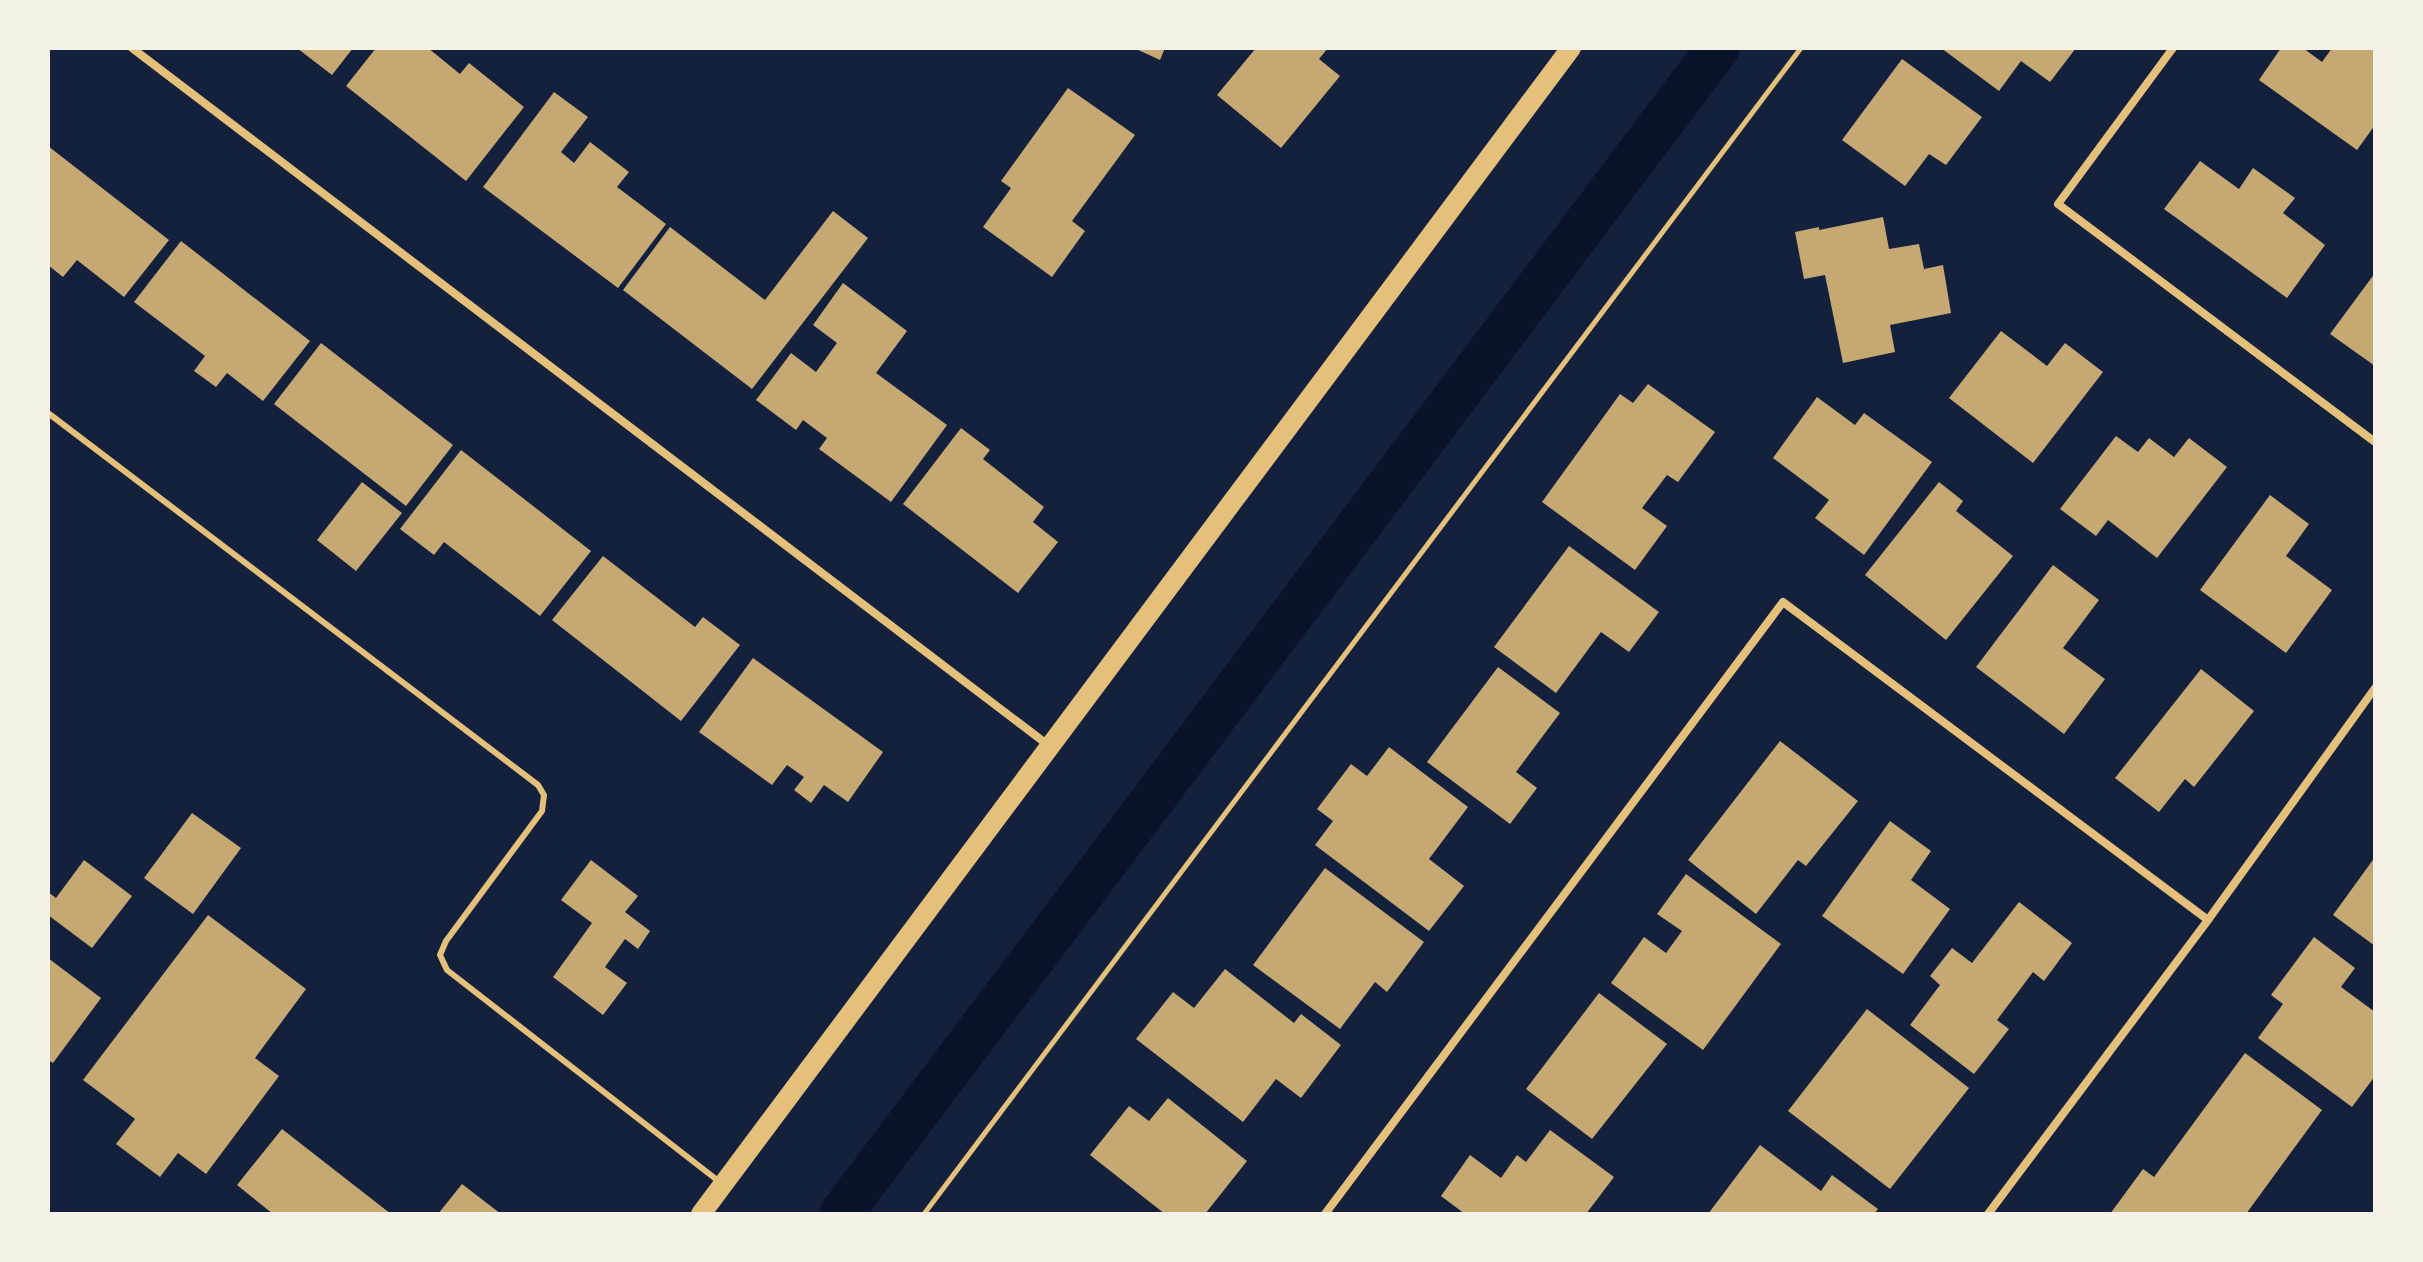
<svg xmlns="http://www.w3.org/2000/svg" width="2423" height="1262" font-family="'Fira Sans',sans-serif">
<style>
.lines{fill:none;stroke-linecap:round;stroke-linejoin:round}
.canal{stroke:#0b132b;stroke-width:44}
.building{fill:#c6a872}
.path{stroke:#e5c07b;stroke-width:5}
.service{stroke:#e5c07b;stroke-width:6}
.minor{stroke:#e5c07b;stroke-width:8}
.primary{stroke:#e5c07b;stroke-width:20}
</style>
<rect width="100%" height="100%" fill="#14213d"/>
<g class="lines">
<path class="canal" d="M 841,1214 L 1718,48"/>
</g>
<g class="building">
<path d="M 297,48 L 353,48 L 332,75 Z"/>
<path d="M 376,48 L 428,48 L 460,74 L 469,63 L 524,107 L 466,181 L 346,86 Z"/>
<path d="M 1134,48 L 1165,48 L 1160,60 Z"/>
<path d="M 1256,48 L 1328,48 L 1319,59 L 1340,76 L 1281,148 L 1217,95 Z"/>
<path d="M 1941,48 L 2076,48 L 2050,82 L 2021,61 L 1999,91 Z"/>
<path d="M 2281,48 L 2303,48 L 2322,62 L 2332,48 L 2375,48 L 2375,125 L 2357,150 L 2259,80 Z"/>
<path d="M 1902,59 L 1982,117 L 1946,165 L 1929,154 L 1905,186 L 1842,140 Z"/>
<path d="M 1068,88 L 1135,135 L 1072,221 L 1085,231 L 1052,277 L 983,227 L 1011,188 L 1001,181 Z"/>
<path d="M 554,92 L 588,117 L 561,152 L 574,163 L 590,142 L 629,172 L 617,187 L 666,224 L 618,288 L 483,187 Z"/>
<path d="M 48,146 L 169,240 L 124,297 L 77,260 L 63,277 L 48,265 Z"/>
<path d="M 2200,161 L 2239,189 L 2253,168 L 2295,198 L 2283,213 L 2325,245 L 2287,298 L 2164,209 Z"/>
<path d="M 833,211 L 868,238 L 752,389 L 623,290 L 670,227 L 765,300 Z"/>
<path d="M 1883,217 L 1889,249 L 1919,244 L 1924,269 L 1943,265 L 1951,313 L 1890,325 L 1895,352 L 1843,363 L 1825,275 L 1804,279 L 1795,232 L 1819,227 L 1819,230 Z"/>
<path d="M 181,241 L 310,341 L 263,401 L 227,373 L 216,387 L 194,371 L 205,356 L 134,302 Z"/>
<path d="M 2375,273 L 2375,366 L 2330,334 Z"/>
<path d="M 843,283 L 907,331 L 876,373 L 947,425 L 891,502 L 819,449 L 827,438 L 803,420 L 796,430 L 756,400 L 791,353 L 816,372 L 837,343 L 813,325 Z"/>
<path d="M 2001,331 L 2047,366 L 2065,343 L 2103,372 L 2033,463 L 1949,398 Z"/>
<path d="M 321,343 L 453,445 L 406,506 L 274,404 Z"/>
<path d="M 1648,384 L 1715,432 L 1678,482 L 1667,475 L 1642,508 L 1667,526 L 1635,570 L 1542,502 L 1620,394 L 1633,403 Z"/>
<path d="M 1817,397 L 1855,425 L 1864,413 L 1932,462 L 1864,555 L 1815,518 L 1829,500 L 1773,458 Z"/>
<path d="M 961,428 L 990,450 L 983,459 L 1044,507 L 1033,522 L 1058,542 L 1018,593 L 903,504 Z"/>
<path d="M 2116,436 L 2138,452 L 2149,438 L 2174,457 L 2189,438 L 2227,467 L 2157,558 L 2108,520 L 2096,536 L 2060,509 Z"/>
<path d="M 461,450 L 591,551 L 540,616 L 444,542 L 434,555 L 400,529 Z"/>
<path d="M 362,482 L 402,513 L 356,571 L 317,540 Z"/>
<path d="M 1939,482 L 1963,501 L 1956,511 L 2013,556 L 1946,640 L 1865,575 Z"/>
<path d="M 2270,495 L 2309,524 L 2286,556 L 2332,590 L 2286,653 L 2200,590 Z"/>
<path d="M 1569,546 L 1659,612 L 1629,652 L 1601,632 L 1556,693 L 1494,647 Z"/>
<path d="M 603,556 L 695,627 L 703,617 L 740,645 L 681,721 L 552,620 Z"/>
<path d="M 2053,565 L 2099,600 L 2063,648 L 2105,679 L 2064,734 L 1976,667 Z"/>
<path d="M 753,658 L 883,752 L 848,802 L 824,785 L 811,803 L 794,790 L 804,777 L 787,765 L 772,785 L 699,732 Z"/>
<path d="M 1498,667 L 1560,713 L 1516,772 L 1537,788 L 1510,824 L 1427,762 Z"/>
<path d="M 2201,669 L 2254,711 L 2194,787 L 2185,779 L 2159,812 L 2115,778 Z"/>
<path d="M 1780,741 L 1858,801 L 1806,866 L 1798,860 L 1756,914 L 1688,860 Z"/>
<path d="M 1389,747 L 1468,807 L 1429,859 L 1464,886 L 1429,931 L 1315,845 L 1333,821 L 1317,809 L 1351,764 L 1367,776 Z"/>
<path d="M 192,813 L 241,848 L 193,914 L 144,878 Z"/>
<path d="M 1890,821 L 1931,851 L 1911,880 L 1950,909 L 1903,974 L 1822,916 Z"/>
<path d="M 2375,857 L 2375,946 L 2333,915 Z"/>
<path d="M 84,860 L 132,896 L 92,948 L 48,915 L 48,892 L 56,898 Z"/>
<path d="M 591,860 L 638,896 L 625,912 L 650,931 L 638,949 L 625,939 L 605,967 L 627,983 L 603,1015 L 553,977 L 592,923 L 561,900 Z"/>
<path d="M 1325,868 L 1424,942 L 1387,992 L 1375,982 L 1340,1029 L 1253,965 Z"/>
<path d="M 1686,874 L 1781,944 L 1703,1050 L 1611,983 L 1644,937 L 1666,953 L 1682,931 L 1657,914 Z"/>
<path d="M 2019,902 L 2072,943 L 2044,981 L 2033,972 L 1997,1020 L 2009,1029 L 1974,1074 L 1910,1025 L 1940,985 L 1930,976 L 1952,948 L 1972,963 Z"/>
<path d="M 208,915 L 306,989 L 255,1058 L 279,1076 L 206,1174 L 178,1153 L 160,1177 L 116,1144 L 135,1119 L 83,1080 Z"/>
<path d="M 2314,937 L 2355,968 L 2341,987 L 2375,1012 L 2375,1076 L 2352,1107 L 2258,1038 L 2283,1004 L 2271,995 Z"/>
<path d="M 48,958 L 101,998 L 53,1063 L 48,1060 Z"/>
<path d="M 1225,969 L 1294,1023 L 1301,1014 L 1341,1045 L 1301,1098 L 1276,1079 L 1243,1122 L 1136,1039 L 1173,992 L 1194,1008 Z"/>
<path d="M 1599,993 L 1667,1044 L 1592,1139 L 1526,1089 Z"/>
<path d="M 1867,1009 L 1969,1088 L 1890,1189 L 1788,1111 Z"/>
<path d="M 2245,1053 L 2322,1110 L 2246,1214 L 2110,1214 L 2143,1169 L 2154,1177 Z"/>
<path d="M 1168,1098 L 1247,1161 L 1205,1214 L 1165,1214 L 1090,1155 L 1129,1106 L 1149,1121 Z"/>
<path d="M 282,1129 L 391,1214 L 273,1214 L 237,1185 Z"/>
<path d="M 1550,1130 L 1614,1177 L 1586,1214 L 1491,1214 L 1487,1212 L 1486,1214 L 1465,1214 L 1441,1196 L 1470,1155 L 1501,1178 L 1517,1155 L 1526,1162 Z"/>
<path d="M 1760,1145 L 1821,1191 L 1832,1175 L 1878,1209 L 1874,1214 L 1708,1214 Z"/>
<path d="M 462,1184 L 501,1214 L 438,1214 Z"/>
</g>
<g class="lines">
<path class="path" d="M 924,1214 L 1801,48"/>
<path class="service" d="M 48,413 L 538,785 L 544,795 L 542,811 L 446,941 L 440,955 L 447,970 L 721,1183"/>
<g class="minor">
<path d="M 132,48 L 1048,745"/>
<path d="M 2173,48 L 2058,204 L 2375,442"/>
<path d="M 1325,1214 L 1783,602 L 2208,920"/>
<path d="M 1988,1214 L 2208,920 L 2375,688"/>
</g>
<path class="primary" d="M 701,1214 L 1571,48"/>
</g>
<rect width="2423" height="1262" fill="none" stroke="#f6f1e7" stroke-width="100"/>
</svg>
